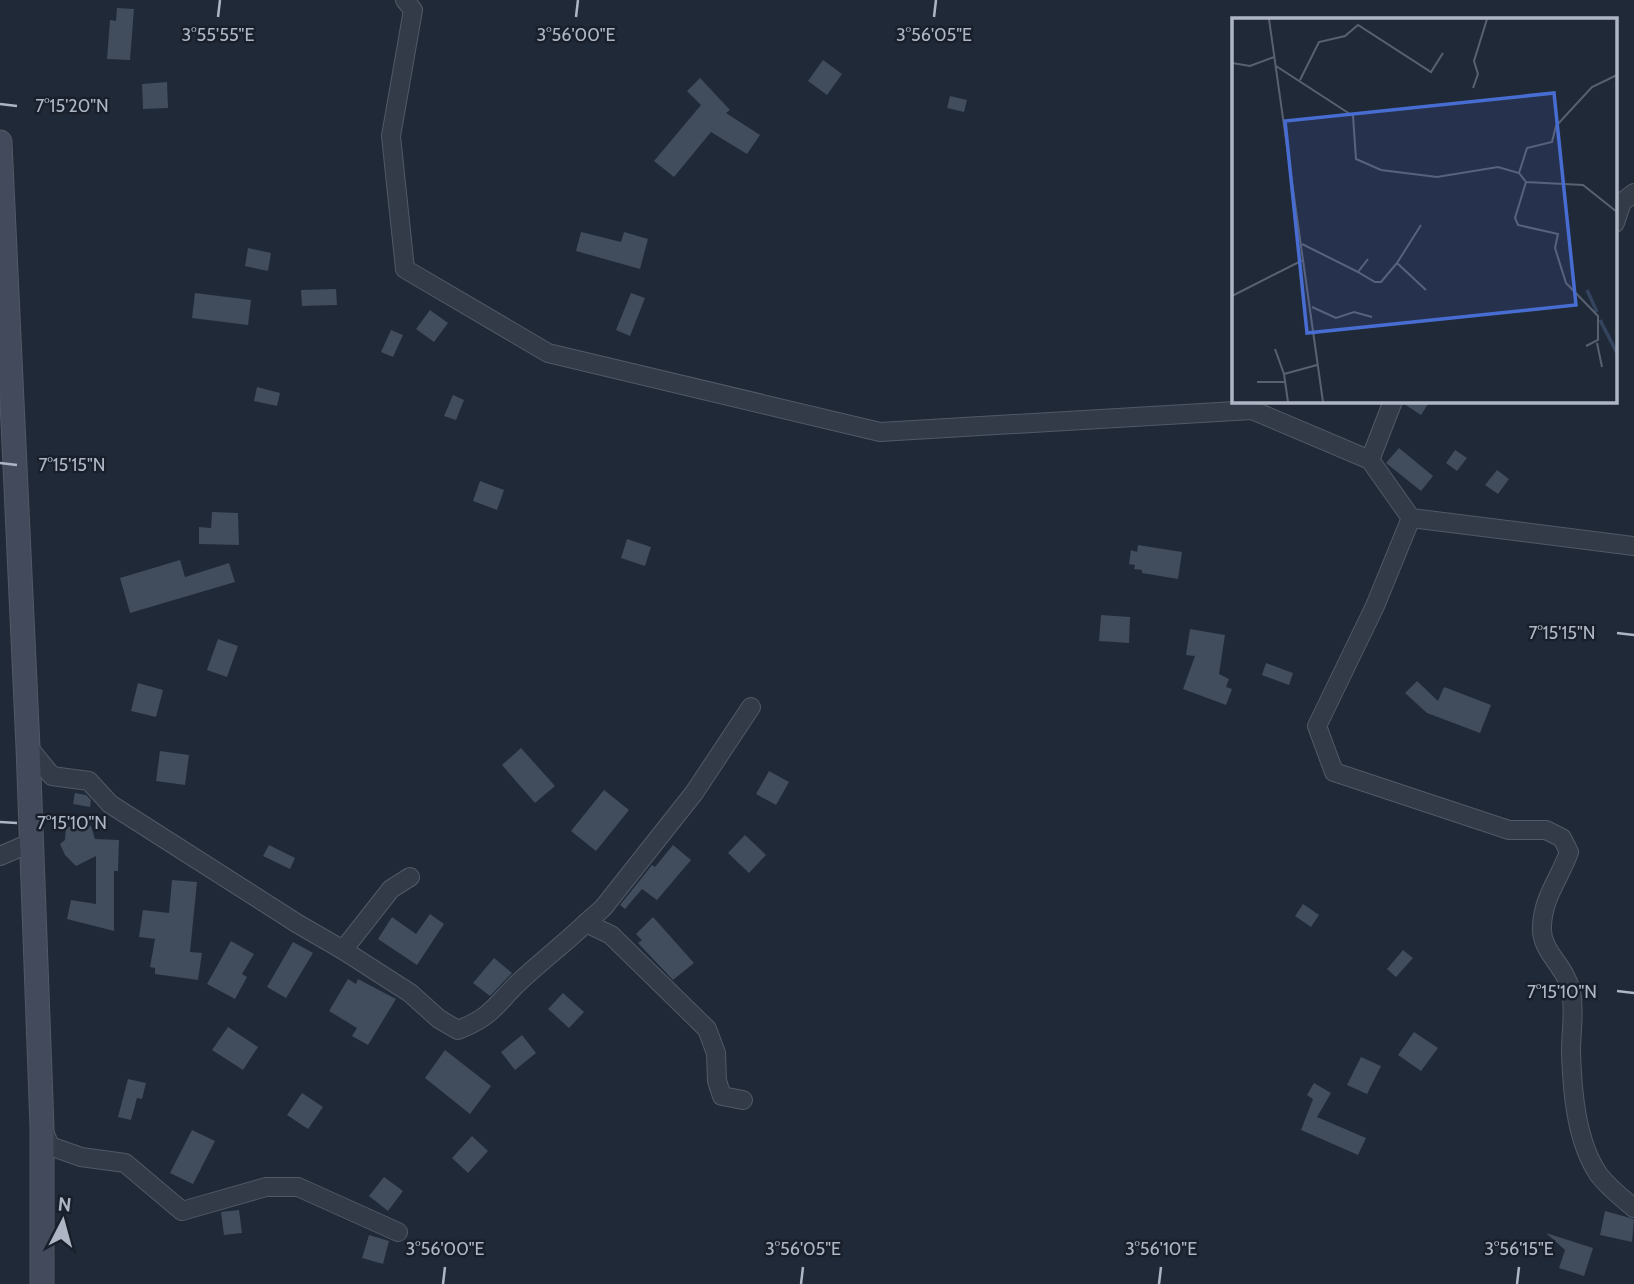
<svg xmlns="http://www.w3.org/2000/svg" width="1634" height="1284" font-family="Cabin,sans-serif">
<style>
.building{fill:#414c5c}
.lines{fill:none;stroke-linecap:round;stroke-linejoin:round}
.minor-casing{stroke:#515966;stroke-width:20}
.secondary-casing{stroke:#515966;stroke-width:25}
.minor{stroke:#343b48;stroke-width:18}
.secondary{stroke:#424a5b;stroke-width:23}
.ticks{fill:none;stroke:#aeb6c5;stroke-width:2.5}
.inset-river{fill:none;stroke:#34445f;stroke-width:3.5}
.inset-road{fill:none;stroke:#596170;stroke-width:2}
.view{fill:#486dd2;fill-opacity:0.15;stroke:#486dd2;stroke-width:3.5}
.inset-edge{fill:none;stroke:#aeb6c5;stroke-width:3.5}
.ticks-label{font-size:18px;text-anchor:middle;fill:#aeb6c5;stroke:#19202c;stroke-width:5;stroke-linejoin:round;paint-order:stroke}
</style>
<rect width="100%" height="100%" fill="#202937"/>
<g class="building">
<path d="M 117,8 L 134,9 L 130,60 L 107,59 L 110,20 L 116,21 Z"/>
<path d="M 823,60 L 842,74 L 827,95 L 808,81 Z"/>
<path d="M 700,78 L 730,110 L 726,113 L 760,135 L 747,154 L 711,132 L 674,177 L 654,161 L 701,105 L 687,91 Z"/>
<path d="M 167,82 L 168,108 L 143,109 L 142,84 Z"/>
<path d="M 950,96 L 967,100 L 964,112 L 947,108 Z"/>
<path d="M 581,232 L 621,242 L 624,232 L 648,239 L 640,269 L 576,251 Z"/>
<path d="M 248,248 L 271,253 L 268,271 L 245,266 Z"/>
<path d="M 336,289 L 337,305 L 302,306 L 301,290 Z"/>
<path d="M 195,293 L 251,300 L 248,325 L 192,318 Z"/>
<path d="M 631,293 L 645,298 L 630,336 L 616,330 Z"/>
<path d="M 430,310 L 448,323 L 434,342 L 416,329 Z"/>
<path d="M 391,330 L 403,335 L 393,357 L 381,352 Z"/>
<path d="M 257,387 L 280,393 L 277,406 L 254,401 Z"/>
<path d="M 453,395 L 464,400 L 456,420 L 444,416 Z"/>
<path d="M 1404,401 L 1430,401 L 1421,415 L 1404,404 Z"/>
<path d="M 1399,448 L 1433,476 L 1421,491 L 1386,463 Z"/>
<path d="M 1455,450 L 1467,458 L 1457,471 L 1446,463 Z"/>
<path d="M 1497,470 L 1509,479 L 1498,494 L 1485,485 Z"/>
<path d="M 480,481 L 504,490 L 497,510 L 473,501 Z"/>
<path d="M 212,512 L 238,513 L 239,545 L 199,544 L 199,527 L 211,528 Z"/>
<path d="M 627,539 L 651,547 L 645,566 L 621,558 Z"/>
<path d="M 1138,545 L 1182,552 L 1178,579 L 1142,573 L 1142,570 L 1134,569 L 1135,565 L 1129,564 L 1131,550 L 1137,552 Z"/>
<path d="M 180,560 L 185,577 L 229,563 L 235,582 L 130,613 L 120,578 Z"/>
<path d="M 1101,615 L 1130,617 L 1129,643 L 1099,641 Z"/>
<path d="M 1190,629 L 1225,635 L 1219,674 L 1229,679 L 1226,687 L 1232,689 L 1226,705 L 1183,689 L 1195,656 L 1186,655 Z"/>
<path d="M 218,639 L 238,646 L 227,677 L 207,670 Z"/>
<path d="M 1266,663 L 1293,673 L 1289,685 L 1262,675 Z"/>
<path d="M 1417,681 L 1438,701 L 1444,687 L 1491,705 L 1480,733 L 1427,713 L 1405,693 Z"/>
<path d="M 138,683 L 163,690 L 156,717 L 131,711 Z"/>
<path d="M 521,748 L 555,786 L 535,803 L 502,765 Z"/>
<path d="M 160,751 L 189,755 L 185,785 L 156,781 Z"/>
<path d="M 769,771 L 789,782 L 776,805 L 756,794 Z"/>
<path d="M 604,790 L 629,810 L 596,851 L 571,831 Z"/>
<path d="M 75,793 L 86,795 L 91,800 L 90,807 L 73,804 Z"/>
<path d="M 91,826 L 95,839 L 119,840 L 118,871 L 114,871 L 114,931 L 67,919 L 71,900 L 96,904 L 96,856 L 76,866 L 65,855 L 60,844 L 65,840 L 66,827 Z"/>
<path d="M 745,835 L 766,855 L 749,873 L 728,853 Z"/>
<path d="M 269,845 L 295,858 L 290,869 L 263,856 Z"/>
<path d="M 673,845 L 691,860 L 657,900 L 642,889 L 625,909 L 620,905 L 652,865 L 655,867 Z"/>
<path d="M 172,880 L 197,882 L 190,952 L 202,953 L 198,980 L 155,974 L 155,968 L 150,967 L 155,939 L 139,937 L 143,910 L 169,913 Z"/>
<path d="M 1303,904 L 1319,915 L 1311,927 L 1295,916 Z"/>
<path d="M 430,914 L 444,924 L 417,965 L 378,939 L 392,917 L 416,934 Z"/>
<path d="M 653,917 L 694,963 L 673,980 L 638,943 L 642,940 L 636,934 Z"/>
<path d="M 231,941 L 254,954 L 242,974 L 247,977 L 235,999 L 207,984 Z"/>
<path d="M 293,942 L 313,953 L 286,998 L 267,987 Z"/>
<path d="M 1403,950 L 1413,958 L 1396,977 L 1387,969 Z"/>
<path d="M 494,958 L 512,973 L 490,996 L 473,983 Z"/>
<path d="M 348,979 L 356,984 L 358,979 L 396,999 L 368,1045 L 352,1036 L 357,1028 L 329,1011 Z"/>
<path d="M 563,993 L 584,1012 L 569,1028 L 548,1009 Z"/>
<path d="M 228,1027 L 258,1047 L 243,1070 L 212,1050 Z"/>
<path d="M 1414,1032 L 1438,1048 L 1421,1071 L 1398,1055 Z"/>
<path d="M 522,1035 L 536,1053 L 515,1070 L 501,1052 Z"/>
<path d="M 445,1050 L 491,1086 L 470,1114 L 425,1078 Z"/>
<path d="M 1361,1057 L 1381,1066 L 1367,1094 L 1347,1085 Z"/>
<path d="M 128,1079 L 146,1083 L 142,1099 L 137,1098 L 131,1120 L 118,1117 Z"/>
<path d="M 1314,1083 L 1331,1093 L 1317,1117 L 1366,1138 L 1358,1155 L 1301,1130 L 1313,1099 L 1307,1095 Z"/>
<path d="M 302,1093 L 323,1107 L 308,1129 L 287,1115 Z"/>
<path d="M 192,1130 L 215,1141 L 193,1184 L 170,1173 Z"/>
<path d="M 472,1136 L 488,1151 L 468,1173 L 452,1158 Z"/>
<path d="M 384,1177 L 403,1191 L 388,1211 L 369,1196 Z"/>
<path d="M 239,1210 L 242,1233 L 224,1235 L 221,1212 Z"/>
<path d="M 1605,1211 L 1634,1219 L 1632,1242 L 1600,1235 Z"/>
<path d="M 1546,1233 L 1593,1248 L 1584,1276 L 1559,1268 L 1565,1250 Z"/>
<path d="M 369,1235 L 389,1241 L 383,1264 L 362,1258 Z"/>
</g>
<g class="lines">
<g class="minor-casing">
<g id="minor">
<path d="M 405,0 L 413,10 L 391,136 L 405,269 L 548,353 L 880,432 L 1252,410 L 1370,460 L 1411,518 L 1634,546"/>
<path d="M 1615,223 L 1622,202 L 1634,193"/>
<path d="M 1370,460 L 1393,401"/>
<path d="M 1411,518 L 1375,606 L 1317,726 L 1334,772 L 1509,830 L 1546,830 L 1562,838 L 1569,852 C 1560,878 1543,897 1542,926 C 1540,952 1566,965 1571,992 C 1575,1010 1571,1032 1571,1051 C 1572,1090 1576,1142 1599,1175 C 1609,1188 1622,1198 1634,1208"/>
<path d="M 28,747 L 52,776 L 89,781 L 110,804 L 298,924 L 343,950"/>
<path d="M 0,856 L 30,843"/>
<path d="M 410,877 L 391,889 L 343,950 L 410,993 L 439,1019 L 458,1030 C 491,1017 494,1007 517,984 C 539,963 564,944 586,923 L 611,935 L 707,1029 L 716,1053 L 717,1081 L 722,1096 L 743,1100"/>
<path d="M 586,923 L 603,908 L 694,793 L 751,707"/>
<path d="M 42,1127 L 50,1146 L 81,1157 L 125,1163 L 182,1211 L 266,1187 L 298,1187 L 398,1232"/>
</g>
</g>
<g class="secondary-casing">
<path id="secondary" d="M 0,142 L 28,747 L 42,1127 L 42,1284"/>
</g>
<use href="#minor" class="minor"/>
<use href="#secondary" class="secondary"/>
</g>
<path class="ticks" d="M 218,17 L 220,0M 576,17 L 578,0M 934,17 L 936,0M 0,104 L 17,106M 0,463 L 17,465M 1617,633 L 1634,635M 0,822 L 17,823M 1617,991 L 1634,993M 443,1284 L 445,1267M 801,1284 L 803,1267M 1159,1284 L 1161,1267M 1517,1284 L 1519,1267"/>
<g transform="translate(1232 18)">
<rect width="385" height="385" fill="#202937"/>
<path class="inset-river" d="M 355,272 L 365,294M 368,302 L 385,335"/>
<path class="inset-road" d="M 37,1 L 91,384M 0,45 L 18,48 L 42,39M 44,48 L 121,98 L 124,141 L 149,152 L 205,159 L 266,149 L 287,155 L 294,164 L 351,167 L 385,194M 68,62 L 87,24 L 113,18 L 126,7 L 199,54 L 211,35M 241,70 L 246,56 L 242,43 L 255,1M 287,155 L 295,130 L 320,124 L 324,108 L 360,69 L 385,57M 294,164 L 283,200 L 286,207 L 326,216 L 323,230 L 334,265 L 366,298 L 366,322 L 354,328M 70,226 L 126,254M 136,241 L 126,254 L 143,264 L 149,264 L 165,245 L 194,272M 165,245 L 189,207M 0,278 L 71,242M 80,289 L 104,300 L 122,294 L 140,299M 365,325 L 370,349M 43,331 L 52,356M 25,364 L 54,364M 56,384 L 52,356 L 85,347"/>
<path class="view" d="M 322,75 L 344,287 L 75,315 L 53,103 Z"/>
<rect width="385" height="385" class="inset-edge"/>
</g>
<g class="ticks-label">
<text x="218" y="41">3°55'55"E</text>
<text x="576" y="41">3°56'00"E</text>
<text x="934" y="41">3°56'05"E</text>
<text x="72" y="112">7°15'20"N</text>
<text x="72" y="471">7°15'15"N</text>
<text x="1562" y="639">7°15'15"N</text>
<text x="72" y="829">7°15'10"N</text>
<text x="1562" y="998">7°15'10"N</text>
<text x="445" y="1255">3°56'00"E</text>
<text x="803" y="1255">3°56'05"E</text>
<text x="1161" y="1255">3°56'10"E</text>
<text x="1519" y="1255">3°56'15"E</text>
</g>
<g transform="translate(63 1221) rotate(6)" stroke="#19202c" stroke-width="5" paint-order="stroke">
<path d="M0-5L12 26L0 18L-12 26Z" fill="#aeb6c5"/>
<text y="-10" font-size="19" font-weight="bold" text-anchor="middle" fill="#aeb6c5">N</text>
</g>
</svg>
